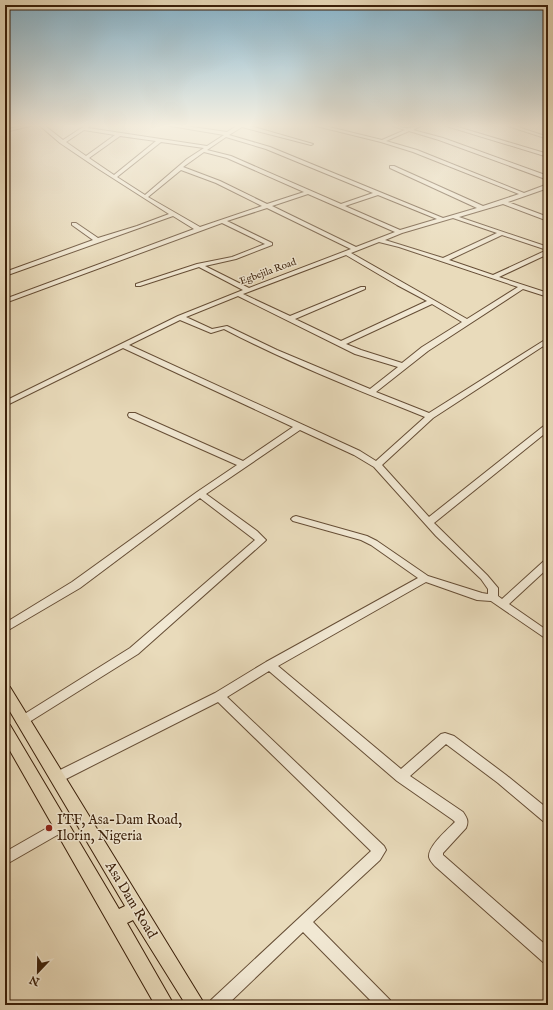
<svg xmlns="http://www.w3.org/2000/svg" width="553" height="1010" font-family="'IM FELL English',serif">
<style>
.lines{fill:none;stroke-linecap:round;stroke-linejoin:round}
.minor-casing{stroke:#664e36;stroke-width:2}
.major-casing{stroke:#3a1f09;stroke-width:2}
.minor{fill:#f1e8d3;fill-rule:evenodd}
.major{fill:#e9dbbb;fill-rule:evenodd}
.poi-dot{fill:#8f2418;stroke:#f1e8d3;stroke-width:1.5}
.labels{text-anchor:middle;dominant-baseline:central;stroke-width:3;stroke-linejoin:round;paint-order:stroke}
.far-street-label{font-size:10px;fill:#3a1f09;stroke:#f1e8d3}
.near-poi-label{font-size:14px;fill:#3a1f09;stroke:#f1e8d3;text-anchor:start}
.near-street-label{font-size:14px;fill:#3a1f09;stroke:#f1e8d3}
</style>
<rect width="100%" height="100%" fill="#e9dbbb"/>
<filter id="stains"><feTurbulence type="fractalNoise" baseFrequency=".005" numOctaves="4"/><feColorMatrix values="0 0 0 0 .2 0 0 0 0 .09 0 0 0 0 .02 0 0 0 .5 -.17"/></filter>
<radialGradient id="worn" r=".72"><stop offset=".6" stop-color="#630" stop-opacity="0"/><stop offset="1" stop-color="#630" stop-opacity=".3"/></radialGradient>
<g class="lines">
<g class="minor-casing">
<g id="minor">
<path d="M 25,125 L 34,125 L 5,132 L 5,130 Z"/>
<path d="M 39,125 L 44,125 L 63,140 L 86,125 L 90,125 L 88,128 L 207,146 L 224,135 L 165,125 L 178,125 L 227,132 L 238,125 L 247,125 L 313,144 L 311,145 L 242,127 L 229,135 L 270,147 L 443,218 L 477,208 L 390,168 L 390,166 L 394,166 L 483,206 L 519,194 L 413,152 L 381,142 L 312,125 L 321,125 L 382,140 L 405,130 L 390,125 C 396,125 404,129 410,128 C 415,127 418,125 423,125 L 413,130 L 443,138 L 548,176 L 548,180 L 439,140 L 409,131 L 386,141 L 417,150 L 524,193 L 548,184 L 548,188 L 508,202 L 548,217 L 548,221 L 503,204 L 459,217 L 548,247 L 548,254 L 499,277 L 548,293 L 548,297 L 523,289 L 428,351 L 376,392 L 429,413 L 548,338 L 548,343 L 433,418 L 382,465 L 429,517 L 545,425 L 548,425 L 548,431 L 434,523 L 487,575 L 498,588 L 498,596 L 502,599 L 545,560 L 548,559 L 548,568 L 509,604 L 548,631 L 548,640 L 491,601 L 477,600 L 426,582 L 278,666 L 401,769 L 441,734 L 445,733 L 454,736 L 506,775 L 548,809 L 548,823 L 543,821 L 498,783 L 446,744 L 410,776 L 463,812 C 467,818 469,821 466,828 L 443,853 L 443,855 L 548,947 L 548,964 L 543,962 L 436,867 C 434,865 430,861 429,857 C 428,846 447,830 455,822 L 453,820 L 397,781 L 269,671 L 227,697 L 384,846 L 386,850 L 380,860 L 313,922 L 390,1000 L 392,1005 L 375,1005 L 303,932 L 227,1005 L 209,1005 L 211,1000 L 371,851 L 218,702 L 62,781 L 58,782 L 54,781 L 52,777 L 54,773 L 215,693 L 266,662 L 418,578 L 371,545 L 361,540 L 293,521 L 291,519 L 293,517 L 296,516 L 367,536 L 377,541 L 428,576 L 482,593 L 488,594 L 488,589 L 481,579 L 436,536 L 374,467 L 354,455 L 300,430 L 206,494 L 257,531 L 266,540 L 264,542 L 138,654 L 26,724 L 22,726 L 18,724 L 16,721 L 18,718 L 130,648 L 255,540 L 200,498 L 80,588 L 5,632 L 5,623 L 72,582 L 197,492 L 237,465 L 129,417 L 128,415 L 129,413 L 135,413 L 243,461 L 293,427 L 123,348 L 5,406 L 5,401 L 178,316 L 243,290 L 199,267 L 140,286 L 136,286 L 136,284 L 197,264 L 232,257 L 265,244 L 222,223 L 5,303 L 5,299 L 194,229 L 173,216 L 5,276 L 5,272 L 93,240 L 72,225 L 72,223 L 76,223 L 98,238 L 137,226 L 169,214 L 97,168 L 60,143 ZM 84,130 L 115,135 L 86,156 L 66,142 ZM 120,136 L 156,141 L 114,175 L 89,158 ZM 226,137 L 266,149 L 373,193 L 341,204 L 231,156 L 207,150 ZM 161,142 L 204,148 L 187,159 L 145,195 L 117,177 ZM 204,152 L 227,158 L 304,192 L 267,204 L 220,181 L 183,167 ZM 181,170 L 216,183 L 262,206 L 200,227 L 148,197 ZM 308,194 L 395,232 L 356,247 L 272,206 ZM 378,195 L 437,219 L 400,230 L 345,206 ZM 267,208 L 351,249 L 249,288 L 205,266 L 236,259 L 272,245 L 272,243 L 227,221 ZM 453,218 L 497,233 L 443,258 L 385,240 L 402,233 ZM 502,235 L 547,250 L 493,275 L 449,260 ZM 379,242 L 399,247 L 518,287 L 467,319 L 351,253 ZM 346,255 L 397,285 L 427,301 L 341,341 L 295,319 L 365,289 L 365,287 L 361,287 L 290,316 L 243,294 ZM 238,296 L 355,354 L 398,367 L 370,389 L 277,350 L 227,326 L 212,329 L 186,317 ZM 432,304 L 462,322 L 422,347 L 402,363 L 361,350 L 346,344 ZM 180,320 L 211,333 L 224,329 C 289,363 357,390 425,417 L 376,461 L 360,451 L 129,345 Z"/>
<path d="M 443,125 L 451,125 L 548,154 L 548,157 Z"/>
<path d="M 505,125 L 512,125 L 548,137 L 548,139 Z"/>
<path d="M 61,820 L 66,822 L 67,826 L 66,830 L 5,865 L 5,852 Z"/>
</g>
</g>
<g class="major-casing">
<path id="major" d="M 5,685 L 10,687 L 205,1005 L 186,1005 L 133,920 L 127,923 L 174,1005 L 155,1005 L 5,742 L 5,723 L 10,725 L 119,909 L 125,906 L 5,703 Z"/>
</g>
<use href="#minor" class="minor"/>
<use href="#major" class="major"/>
</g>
<linearGradient id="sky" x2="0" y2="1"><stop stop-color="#87b7d1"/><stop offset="0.47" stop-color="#f5efe0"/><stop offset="1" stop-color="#f5efe0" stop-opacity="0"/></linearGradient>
<rect width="553" height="267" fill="url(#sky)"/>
<circle class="poi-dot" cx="49" cy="828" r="4"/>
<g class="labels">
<g class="far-street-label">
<text transform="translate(268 272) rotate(-20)">Egbejila Road</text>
</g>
<g class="near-poi-label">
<text x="57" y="820">ITF, Asa-Dam Road,<tspan x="57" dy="16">Ilorin, Nigeria</tspan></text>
</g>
<g class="near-street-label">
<text transform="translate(131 900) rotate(59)">Asa Dam Road</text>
</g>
</g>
<rect width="553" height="1010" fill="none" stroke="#e9dbbb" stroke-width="20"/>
<rect x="6" y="6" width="541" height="998" fill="none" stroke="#3a1f09" stroke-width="2"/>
<rect x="10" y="10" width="533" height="990" fill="none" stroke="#3a1f09"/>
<g transform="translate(38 972) rotate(202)" stroke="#f1e8d3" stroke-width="3" paint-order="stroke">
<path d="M0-3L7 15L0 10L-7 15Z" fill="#3a1f09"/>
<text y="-6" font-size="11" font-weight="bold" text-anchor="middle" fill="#3a1f09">N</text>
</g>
<rect width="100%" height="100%" filter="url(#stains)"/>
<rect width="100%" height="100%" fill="url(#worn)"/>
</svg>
